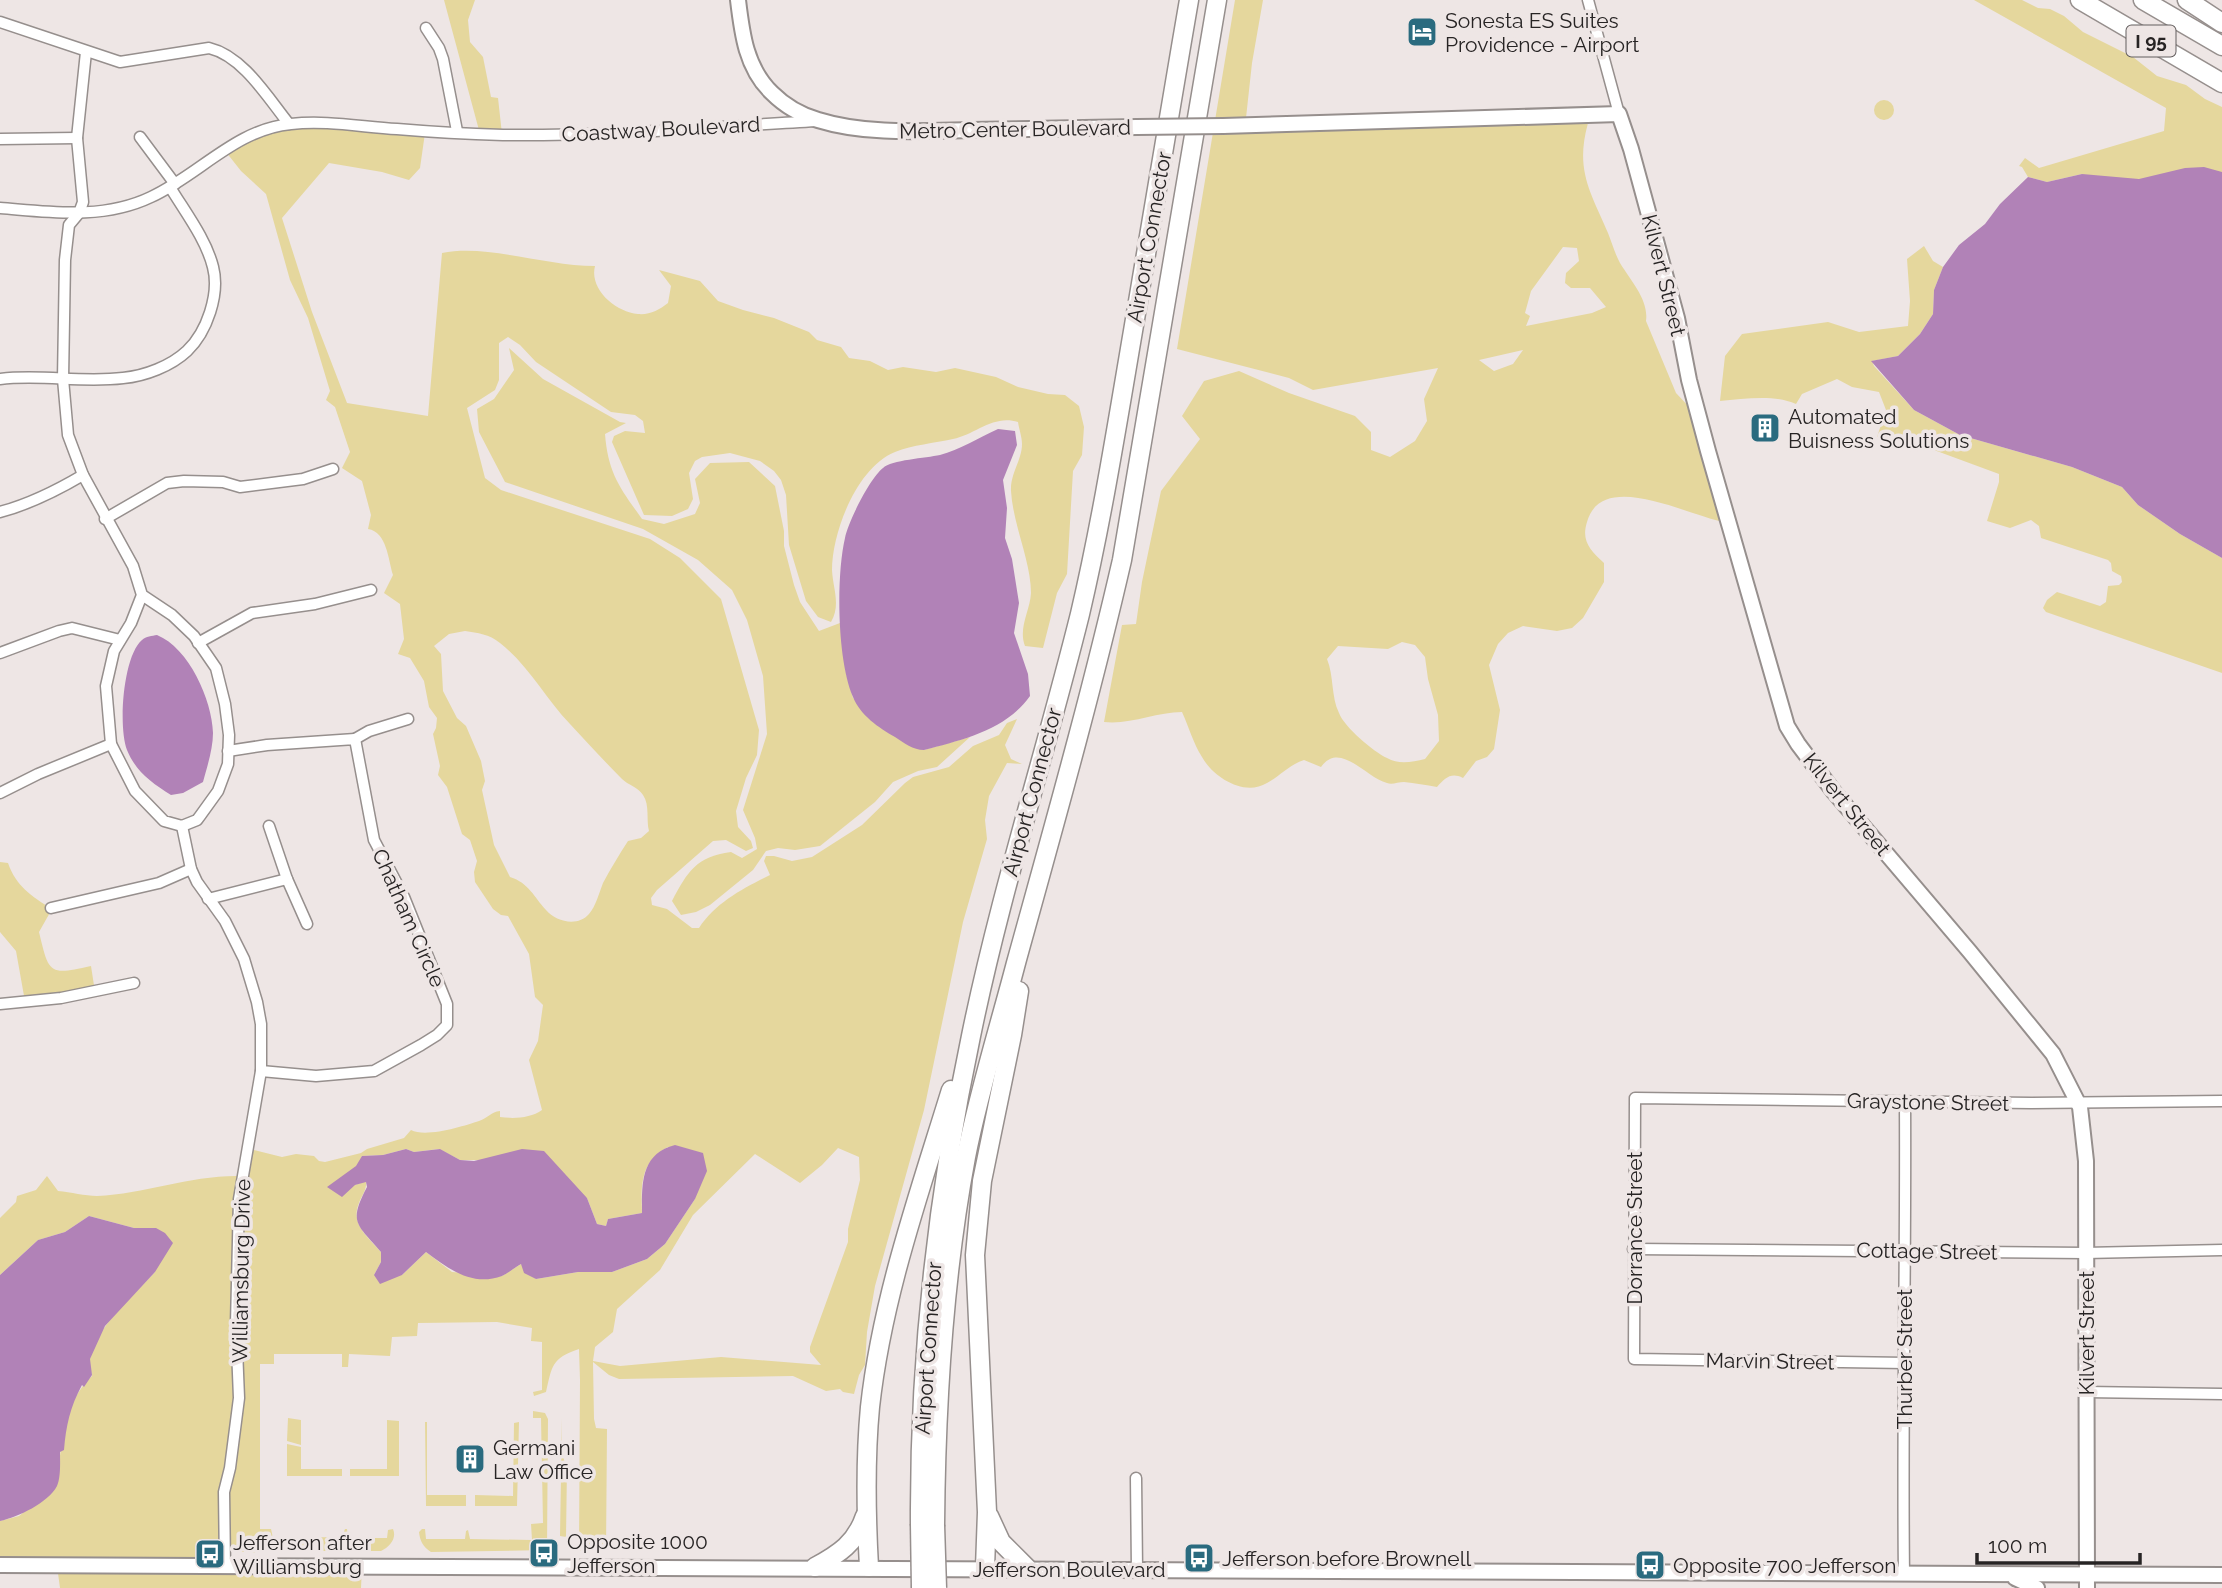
<svg xmlns="http://www.w3.org/2000/svg" width="2222" height="1588" font-family="Raleway,sans-serif">
<style>
.green{fill:#e5d79d;fill-rule:evenodd}
.water{fill:#b182b7}
.lines{fill:none;stroke-linecap:round;stroke-linejoin:round}
.street-casing{stroke:#968f8d;stroke-width:13}
.secondary-casing{stroke:#968f8d;stroke-width:18}
.highway-casing{stroke:#968f8d;stroke-width:21}
.street{stroke:#fff;stroke-width:10}
.secondary{stroke:#fff;stroke-width:14}
.highway{stroke:#fff;stroke-width:18}
.secondary-bridge-casing{stroke:#968f8d;stroke-width:18;stroke-linecap:butt}
.highway-bridge-casing{stroke:#968f8d;stroke-width:21;stroke-linecap:butt}
.secondary-bridge{stroke:#fff;stroke-width:14}
.highway-bridge{stroke:#fff;stroke-width:18}
.labels{text-anchor:middle;dominant-baseline:central;stroke-width:7;stroke-linejoin:round;paint-order:stroke}
.shield{fill:#eee6e5;stroke:#635e5e;stroke-width:2}
.shield-label{font-size:19px;font-weight:bold;fill:#272424}
.poi-label{font-size:21px;fill:#272424;stroke:#eee6e5;text-anchor:start}
.street-label{font-size:21px;fill:#272424;stroke:#eee6e5}
</style>
<rect width="100%" height="100%" fill="#eee6e5"/>
<g class="green">
<path d="M 444,0 L 475,0 L 468,20 L 470,42 L 483,57 L 491,97 L 498,98 L 502,134 L 480,134 Z"/>
<path d="M 1235,0 L 1263,0 L 1252,63 L 1245,127 L 1588,123 C 1575,170 1590,191 1608,233 C 1612,243 1615,254 1620,263 C 1631,281 1649,300 1646,321 L 1676,393 L 1692,410 L 1725,522 C 1690,517 1602,468 1587,522 C 1581,541 1590,550 1604,563 L 1604,582 L 1583,618 L 1572,628 L 1557,631 L 1523,626 L 1508,633 L 1498,644 L 1489,665 L 1500,710 L 1494,749 L 1487,757 L 1476,761 L 1463,778 C 1451,772 1445,778 1437,787 C 1426,785 1415,783 1404,782 C 1398,782 1392,785 1387,783 C 1366,778 1340,740 1321,767 L 1304,760 C 1289,765 1280,776 1267,783 C 1244,797 1213,777 1202,757 C 1193,743 1189,727 1182,712 C 1156,712 1130,725 1104,722 L 1122,625 L 1136,624 L 1142,582 L 1161,491 L 1200,439 L 1182,416 L 1204,381 L 1239,371 L 1289,393 L 1355,416 L 1371,432 L 1371,450 L 1390,457 L 1415,441 L 1427,421 L 1424,399 L 1438,368 L 1313,390 L 1289,378 L 1177,349 ZM 1563,247 L 1577,248 L 1579,261 L 1566,273 L 1565,283 L 1571,288 L 1590,288 L 1606,307 L 1592,313 L 1526,326 L 1530,316 L 1525,313 L 1531,291 ZM 1523,350 L 1513,364 L 1494,371 L 1479,360 ZM 1402,642 L 1415,645 L 1425,657 L 1428,679 L 1438,715 L 1439,741 L 1425,759 C 1412,762 1399,765 1387,758 C 1374,752 1344,727 1339,713 C 1331,697 1334,676 1327,659 L 1338,646 L 1388,649 Z"/>
<path d="M 1974,0 L 2022,0 L 2038,8 L 2050,9 L 2064,16 L 2083,32 L 2133,57 L 2157,76 L 2186,85 L 2205,99 L 2222,107 L 2222,273 L 2082,174 L 2047,182 L 2028,177 L 2022,167 L 2019,166 L 2025,158 L 2039,168 L 2164,131 L 2166,108 Z"/>
<circle cx="1884" cy="110" r="10"/>
<path d="M 282,125 L 425,133 L 420,168 L 409,180 L 382,172 L 329,163 L 282,218 L 312,312 L 347,403 L 428,416 L 442,253 C 488,244 546,266 595,266 C 589,289 615,312 638,314 C 650,315 659,310 668,303 L 671,286 L 659,270 L 700,281 L 718,301 L 743,310 L 774,318 L 809,332 L 817,340 L 841,347 L 849,358 L 870,361 L 888,370 L 903,367 L 936,372 L 955,368 L 996,377 L 1018,387 L 1048,394 L 1065,395 L 1079,406 L 1084,427 L 1082,455 L 1073,471 L 1067,574 L 1057,593 L 1043,648 L 1025,646 C 1018,628 1030,611 1031,593 C 1031,561 1013,525 1011,491 C 1010,474 1022,460 1022,444 C 1022,437 1019,429 1018,422 C 994,414 976,434 953,439 C 934,443 913,445 895,452 C 857,467 832,532 832,570 C 833,589 841,605 831,622 L 818,617 L 806,601 L 789,545 L 786,495 L 781,480 L 774,471 L 760,461 L 730,453 L 702,457 L 695,461 L 689,473 L 693,499 L 688,509 L 672,516 L 644,515 L 612,442 L 614,436 L 625,431 L 645,433 L 643,421 L 635,415 L 611,412 L 536,362 L 520,345 L 508,337 L 499,343 L 499,380 L 495,390 L 467,408 L 485,478 L 501,490 L 650,539 L 680,558 L 721,599 L 759,730 L 757,755 L 746,778 L 736,811 L 738,827 L 751,841 L 753,848 L 746,851 L 726,840 L 713,841 L 657,890 L 651,898 L 652,905 L 667,909 L 692,928 L 699,928 C 716,902 744,888 770,875 L 764,861 L 766,856 L 774,856 L 792,861 L 812,857 L 862,825 L 905,783 L 913,777 L 949,767 L 973,746 L 999,735 L 1007,723 L 1017,719 L 1005,745 L 1011,759 L 1022,764 L 1007,763 L 989,796 L 985,820 L 987,839 L 963,922 L 924,1110 L 875,1286 L 867,1332 L 865,1365 L 859,1375 L 854,1394 L 843,1392 L 840,1389 L 826,1391 L 793,1376 L 619,1379 L 609,1375 L 593,1362 L 594,1419 L 596,1428 L 607,1429 L 606,1551 L 579,1551 L 580,1380 L 579,1349 C 551,1358 552,1367 546,1392 L 534,1396 L 533,1392 L 542,1390 L 542,1342 L 531,1341 L 532,1328 L 497,1322 L 418,1323 L 417,1336 L 392,1337 L 390,1356 L 349,1354 L 348,1367 L 342,1367 L 342,1354 L 274,1354 L 274,1364 L 260,1364 L 260,1529 L 271,1529 L 273,1538 L 342,1537 L 345,1529 L 347,1529 L 348,1538 L 387,1538 L 388,1530 L 393,1529 C 397,1538 390,1547 381,1551 L 264,1551 L 264,1553 L 226,1551 L 224,1566 L 362,1566 L 361,1588 L 60,1588 L 57,1566 L 0,1563 L 0,1521 L 19,1516 L 57,1485 C 61,1448 63,1402 92,1376 C 91,1371 89,1364 90,1359 C 94,1329 135,1294 155,1272 L 156,1228 L 134,1228 L 89,1216 L 65,1232 L 38,1240 L 0,1275 L 0,1218 L 16,1202 L 17,1196 L 36,1190 L 47,1176 L 58,1191 C 71,1192 85,1196 97,1196 C 145,1194 191,1175 240,1176 L 242,1147 L 282,1157 L 296,1154 L 314,1156 L 319,1161 L 325,1162 L 361,1153 L 367,1149 L 404,1138 L 411,1130 C 426,1138 464,1126 479,1121 C 488,1118 491,1112 500,1111 L 500,1117 C 514,1119 531,1118 542,1110 L 529,1060 L 538,1041 L 543,1005 L 535,997 L 529,954 L 508,916 L 501,915 L 493,909 L 475,882 L 474,872 L 477,861 L 470,840 L 462,834 L 447,787 L 438,775 L 440,766 L 433,734 L 436,728 L 437,718 L 429,707 L 424,681 L 410,658 L 398,654 L 404,639 L 400,604 L 384,593 L 393,575 C 388,559 387,532 368,529 L 371,515 L 362,481 L 342,468 L 350,452 L 335,407 L 326,400 L 330,391 L 308,318 L 290,280 L 266,194 L 241,171 L 226,152 ZM 465,631 C 478,633 489,634 500,643 C 529,666 545,698 570,724 C 587,742 604,761 622,779 C 628,785 638,787 643,795 C 650,805 646,820 649,831 L 641,838 L 628,841 C 619,855 611,868 603,883 C 599,893 596,906 589,914 C 578,927 556,922 546,910 C 534,897 529,883 510,877 L 494,845 L 482,790 L 485,781 L 481,761 L 466,726 L 457,718 L 443,691 L 441,654 L 434,646 L 449,634 ZM 668,1147 L 695,1199 L 665,1244 L 647,1259 L 612,1272 L 578,1272 L 536,1279 L 521,1264 L 502,1276 L 452,1272 L 426,1252 L 402,1275 L 374,1275 L 381,1262 L 381,1252 C 368,1237 350,1224 359,1203 C 362,1195 367,1190 366,1181 L 355,1185 L 362,1156 L 383,1155 L 406,1149 L 414,1152 L 439,1149 L 460,1160 L 484,1160 L 587,1198 L 597,1224 L 606,1226 L 608,1219 L 642,1213 C 641,1185 640,1162 668,1147 ZM 838,1148 L 859,1157 L 860,1180 L 848,1229 L 848,1242 L 810,1347 L 810,1352 L 821,1365 L 721,1357 L 620,1366 L 593,1361 L 595,1347 L 613,1332 L 617,1309 L 660,1270 L 693,1215 L 755,1154 L 800,1183 L 822,1165 Z"/>
<path d="M 1924,246 L 1933,261 L 1943,267 L 1934,290 L 1933,314 L 1920,334 L 1898,356 L 1872,361 L 1874,366 L 1914,410 L 1960,435 L 2072,467 L 2122,487 L 2138,505 L 2180,534 L 2222,558 L 2222,673 L 2046,612 L 2043,608 L 2047,600 L 2057,592 L 2100,606 L 2106,602 L 2108,586 L 2119,585 L 2122,582 L 2121,576 L 2112,571 L 2111,563 L 2108,560 L 2041,538 L 2039,526 L 2031,520 L 2010,528 L 1987,521 L 1999,482 L 1999,474 L 1915,443 L 1877,437 L 1886,410 L 1879,392 L 1852,387 L 1837,379 L 1802,394 L 1796,404 C 1774,394 1744,399 1720,401 L 1725,356 L 1742,334 L 1828,322 L 1859,332 L 1908,326 L 1910,301 L 1907,259 Z"/>
<path d="M 509,348 L 543,379 L 620,422 L 626,423 L 605,434 C 608,473 620,488 642,519 L 664,524 L 695,514 L 700,503 L 695,479 L 710,463 L 749,462 L 775,486 L 784,531 L 784,546 L 794,585 L 800,602 L 819,631 L 840,623 L 846,673 L 853,698 L 924,750 L 970,737 L 937,767 L 918,771 L 893,782 L 875,802 L 820,846 L 795,850 L 778,848 L 766,851 L 753,870 L 710,905 L 696,912 L 681,915 L 672,901 C 688,871 696,857 731,852 L 742,858 L 757,849 L 755,838 L 743,810 L 767,734 L 763,676 L 747,620 L 732,590 L 698,560 L 643,529 L 505,482 L 479,432 L 477,409 L 494,399 L 514,370 Z"/>
<path d="M 0,862 L 8,863 C 16,886 31,896 52,909 L 39,932 C 49,973 48,976 91,966 L 95,992 L 26,1007 L 16,951 L 0,932 Z"/>
<path d="M 533,1411 L 545,1413 L 548,1419 L 547,1550 L 431,1552 C 423,1547 420,1541 419,1532 L 422,1529 L 425,1529 L 426,1539 L 465,1539 L 466,1531 L 468,1530 L 470,1539 L 532,1540 L 531,1524 L 543,1523 L 541,1418 L 533,1418 Z"/>
<path d="M 288,1418 L 301,1420 L 301,1445 L 287,1441 Z"/>
<path d="M 562,1418 L 562,1455 L 567,1467 L 566,1537 L 560,1536 Z"/>
<path d="M 387,1420 L 399,1421 L 399,1476 L 350,1476 L 350,1469 L 387,1469 Z"/>
<path d="M 425,1422 L 427,1422 L 427,1495 L 466,1495 L 466,1506 L 426,1506 Z"/>
<path d="M 519,1422 L 517,1506 L 475,1506 L 475,1495 L 513,1496 L 514,1423 Z"/>
<path d="M 287,1444 L 301,1447 L 301,1469 L 342,1469 L 342,1476 L 287,1476 Z"/>
</g>
<g class="water">
<path d="M 2204,167 L 2222,172 L 2222,558 L 2180,534 L 2138,505 L 2122,487 L 2072,467 L 1960,435 L 1914,410 L 1871,361 L 1898,356 L 1920,334 L 1933,314 L 1934,290 L 1943,267 L 1959,245 L 1985,224 L 2000,204 L 2028,177 L 2047,182 L 2082,174 L 2139,179 L 2185,168 Z"/>
<path d="M 998,429 L 1015,431 L 1017,445 L 1003,480 L 1007,508 L 1005,538 L 1012,559 L 1019,603 L 1014,633 L 1028,674 L 1030,696 C 1006,730 962,740 924,750 C 913,750 904,743 895,737 C 879,728 860,715 853,697 C 837,661 836,576 845,538 C 848,522 870,478 883,468 C 891,460 926,458 940,455 C 959,450 980,437 998,429 Z"/>
<path d="M 157,635 C 189,648 212,700 213,733 C 213,749 207,767 203,782 L 183,793 L 171,795 C 152,783 136,772 127,750 C 118,727 123,656 142,640 C 146,636 152,636 157,635 Z"/>
<path d="M 675,1145 L 703,1153 L 707,1171 L 695,1199 L 665,1244 L 647,1259 L 612,1272 L 578,1272 L 536,1279 L 524,1273 L 521,1264 C 515,1267 509,1273 502,1276 C 472,1287 449,1269 426,1252 L 402,1275 L 380,1284 L 374,1275 L 381,1262 L 381,1252 C 357,1224 348,1223 367,1187 L 366,1182 L 355,1185 L 342,1197 L 327,1187 L 356,1166 L 362,1156 L 383,1155 L 406,1149 L 414,1152 L 440,1149 L 460,1160 L 474,1161 L 522,1149 L 544,1151 L 587,1198 L 597,1224 L 606,1226 L 608,1219 L 642,1213 C 642,1185 640,1154 675,1145 Z"/>
<path d="M 89,1216 L 134,1228 L 156,1228 L 165,1233 L 173,1243 L 155,1272 L 105,1326 L 90,1359 L 92,1375 L 84,1387 L 82,1385 C 70,1407 66,1426 64,1450 L 60,1452 C 60,1461 61,1477 57,1486 C 48,1503 18,1517 0,1521 L 0,1275 L 38,1240 L 65,1232 Z"/>
</g>
<g class="lines">
<g class="street-casing">
<g id="street">
<path d="M 1588,0 L 1619,114"/>
<path d="M 0,22 L 120,62 L 209,48 C 243,56 268,98 289,124"/>
<path d="M 426,28 L 439,48 L 443,59 L 457,131"/>
<path d="M 86,52 L 77,138 L 83,202 L 79,213 L 69,225 L 65,260 L 63,379 L 68,435 L 83,475 L 133,566 L 142,595 L 172,615 L 194,636 L 216,668 L 225,704 L 229,735 L 228,764 L 218,791 L 200,816 L 197,820 L 182,826 L 164,821 L 135,791 L 111,744 L 106,686 L 114,651 L 131,623 L 142,595"/>
<path d="M 140,137 L 175,184"/>
<path d="M 0,139 L 77,138"/>
<path d="M 0,208 C 51,212 103,220 151,197 C 199,175 236,129 291,124 C 326,120 362,127 397,129 C 432,132 468,134 503,135 C 607,136 712,127 816,121"/>
<path d="M 0,379 C 41,374 82,383 123,378 C 145,376 171,366 187,351 C 207,332 220,294 213,267 C 206,239 185,212 170,187"/>
<path d="M 0,512 C 30,504 56,491 83,475"/>
<path d="M 105,519 L 167,483 L 184,481 L 223,482 L 240,487 L 303,479 L 333,469"/>
<path d="M 198,643 L 252,613 L 315,604 L 371,590"/>
<path d="M 0,653 L 59,631 L 72,628 L 120,640"/>
<path d="M 355,739 L 369,731 L 408,719"/>
<path d="M 228,751 L 267,745 L 355,739 L 374,840 L 404,897 L 447,1004 L 447,1025 L 437,1035 L 421,1045 L 374,1071 L 316,1076 L 261,1071"/>
<path d="M 0,793 L 38,774 L 111,744"/>
<path d="M 182,826 L 191,869 L 197,882 L 225,921 L 244,959 L 257,1002 L 261,1024 L 261,1071 L 239,1199 L 236,1324 L 239,1398 L 230,1468 L 224,1492 L 225,1566"/>
<path d="M 269,826 L 287,879 L 307,924"/>
<path d="M 208,899 L 287,879"/>
<path d="M 51,908 L 159,883 L 191,869"/>
<path d="M 0,1004 L 61,998 L 134,983"/>
<path d="M 1633,1249 L 2085,1253 L 2222,1250"/>
<path d="M 1906,1363 L 1634,1359 L 1635,1098 L 2031,1103 L 2222,1101"/>
<path d="M 2086,1392 L 2222,1394"/>
<path d="M 1136,1478 L 1137,1569"/>
<path d="M 1904,1574 C 1902,1417 1906,1259 1905,1102"/>
</g>
</g>
<g class="secondary-casing">
<g id="secondary">
<path d="M 738,0 C 742,34 746,68 772,93 C 784,105 801,115 818,120 C 866,135 922,131 972,130 C 1027,129 1082,128 1137,127"/>
<path d="M 1223,126 L 1619,114 L 1631,149 L 1677,318 L 1689,380 L 1708,451 L 1787,726 L 1798,744 L 1834,792 L 1970,952 L 2053,1054 L 2080,1107 L 2086,1161 L 2087,1588"/>
<path d="M 0,1565 L 2222,1575"/>
<path d="M 2015,1578 L 2037,1588"/>
</g>
</g>
<g class="highway-casing">
<g id="highway">
<path d="M 2080,0 L 2222,83"/>
<path d="M 2143,0 L 2222,46"/>
<path d="M 2187,0 L 2222,23"/>
<path d="M 989,1516 L 1001,1542 L 1027,1568"/>
<path d="M 920,1524 C 919,1360 937,1197 971,1036 C 1000,894 1045,755 1080,614 C 1102,520 1117,425 1133,331 C 1152,220 1170,110 1189,0"/>
<path d="M 935,1525 C 936,1402 943,1279 966,1157 C 979,1091 999,1028 1016,963 C 1053,829 1091,695 1122,560 L 1217,0"/>
<path d="M 815,1567 C 839,1554 856,1543 865,1516"/>
<path d="M 869,1567 C 866,1514 865,1460 870,1407 C 882,1298 919,1194 951,1090"/>
<path d="M 985,1568 L 987,1512 L 975,1255 L 982,1181 L 1012,1035 L 1019,991"/>
</g>
</g>
<use href="#street" class="street"/>
<use href="#secondary" class="secondary"/>
<use href="#highway" class="highway"/>
<g class="secondary-bridge-casing">
<path id="secondary-bridge" d="M 1137,127 L 1223,126"/>
</g>
<g class="highway-bridge-casing">
<g id="highway-bridge">
<path d="M 920,1524 L 921,1588"/>
<path d="M 935,1525 L 937,1588"/>
</g>
</g>
<use href="#secondary-bridge" class="secondary-bridge"/>
<use href="#highway-bridge" class="highway-bridge"/>
</g>
<defs>
<g id="hotel-square" transform="scale(1.575)"><rect x="-9" y="-9" width="18" height="18" rx="4" fill="#2a6b7f" stroke="#eee6e5"/><path d="M-6-4.5h1.5V1H6V5H4.5V3h-9V5H-6ZM-4 0a1.8 1.8 0 1 1 3.6 0ZM.5 0V-2.5h3Q6-2.5 6 0Z" fill="#fff"/></g>
<g id="building-square" transform="scale(1.575)"><rect x="-9" y="-9" width="18" height="18" rx="4" fill="#2a6b7f" stroke="#eee6e5"/><path d="M-4-6H4V6H1V3H-1V6H-4ZM-2.5-4.3h1.7v1.8h-1.7ZM.8-4.3h1.7v1.8H.8ZM-2.5-1h1.7V.8h-1.7ZM.8-1h1.7V.8H.8Z" fill="#fff"/></g>
<g id="bus-square" transform="scale(1.575)"><rect x="-9" y="-9" width="18" height="18" rx="4" fill="#2a6b7f" stroke="#eee6e5"/><path d="M-5-6H5V4H4V6H2V4H-2V6H-4V4H-5ZM-3.5-4V0h7V-4ZM-3.5 1.2v1.5H-2V1.2ZM2 1.2v1.5H3.5V1.2Z" fill="#fff"/></g>
</defs>
<g fill-rule="evenodd">
<use href="#hotel-square" x="1422" y="32"/>
<use href="#building-square" x="1765" y="428"/>
<use href="#building-square" x="470" y="1459"/>
<use href="#bus-square" x="544" y="1553"/>
<use href="#bus-square" x="210" y="1554"/>
<use href="#bus-square" x="1199" y="1558"/>
<use href="#bus-square" x="1650" y="1565"/>
</g>
<g class="labels">
<rect class="shield" x="2126.5" y="25.5" width="49" height="31" rx="5"/>
<g class="shield-label">
<text x="2151" y="41">I 95</text>
</g>
<g class="poi-label">
<text x="1445" y="20">Sonesta ES Suites<tspan x="1445" dy="24">Providence - Airport</tspan></text>
<text x="1788" y="416">Automated<tspan x="1788" dy="24">Buisness Solutions</tspan></text>
<text x="493" y="1447">Germani<tspan x="493" dy="24">Law Office</tspan></text>
<text x="567" y="1541">Opposite 1000<tspan x="567" dy="24">Jefferson</tspan></text>
<text x="233" y="1542">Jefferson after<tspan x="233" dy="24">Williamsburg</tspan></text>
<text x="1222" y="1558">Jefferson before Brownell</text>
<text x="1673" y="1565">Opposite 700 Jefferson</text>
</g>
<g class="street-label">
<text transform="translate(661 129) rotate(-3)">Coastway Boulevard</text>
<text transform="translate(1015 129) rotate(-1)">Metro Center Boulevard</text>
<text transform="translate(1149 237) rotate(-80)">Airport Connector</text>
<text transform="translate(1664 275) rotate(76)">Kilvert Street</text>
<text transform="translate(1032 792) rotate(-75)">Airport Connector</text>
<text transform="translate(1847 804) rotate(51)">Kilvert Street</text>
<text transform="translate(409 918) rotate(66)">Chatham Circle</text>
<text transform="translate(1928 1102) rotate(1)">Graystone Street</text>
<text transform="translate(1634 1228) rotate(-90)">Dorrance Street</text>
<text transform="translate(1927 1251) rotate(1)">Cottage Street</text>
<text transform="translate(241 1271) rotate(-89)">Williamsburg Drive</text>
<text transform="translate(2086 1333) rotate(-90)">Kilvert Street</text>
<text transform="translate(928 1348) rotate(-86)">Airport Connector</text>
<text transform="translate(1904 1359) rotate(-90)">Thurber Street</text>
<text transform="translate(1770 1361) rotate(1)">Marvin Street</text>
<text x="1069" y="1569">Jefferson Boulevard</text>
</g>
</g>
<path d="M1977 1553v10h163v-10" fill="none" stroke="#272424" stroke-width="3.5"/>
<text x="1988" y="1553" font-size="21" fill="#272424" stroke="#eee6e5" stroke-width="5" paint-order="stroke">100 m</text>
</svg>
